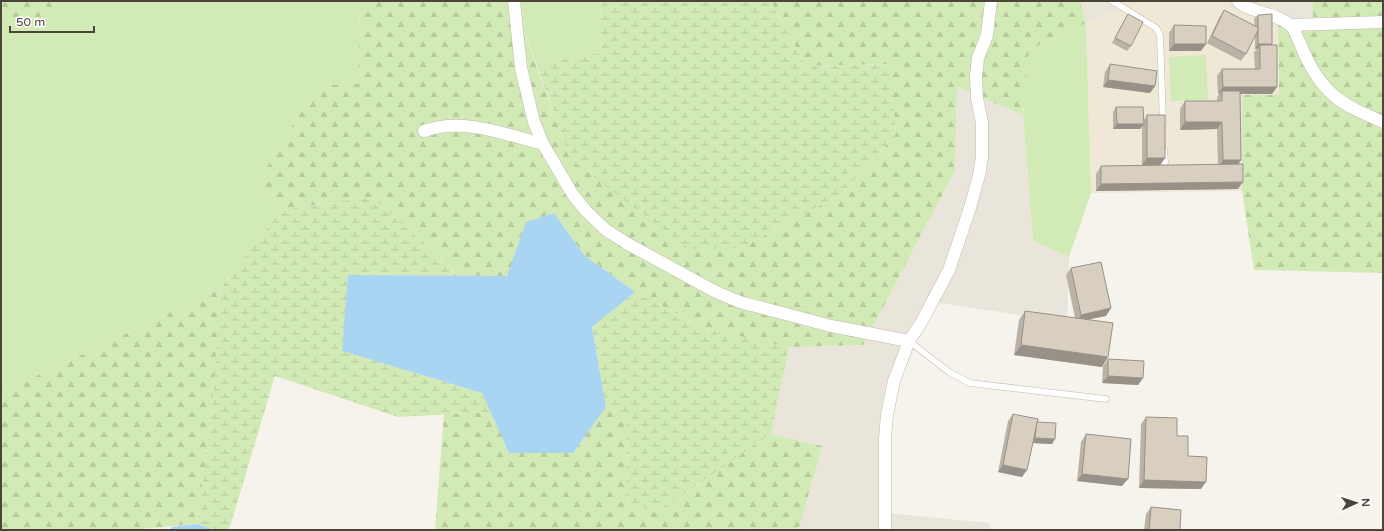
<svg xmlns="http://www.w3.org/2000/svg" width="1384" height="531" font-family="'Varela Round',sans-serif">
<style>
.residential{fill:#eae5da}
.education{fill:#efe8d6}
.grass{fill:#d2eab5}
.forest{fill:url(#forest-firs)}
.wetland{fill:url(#wetland-marsh)}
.water{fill:#a9d4f2}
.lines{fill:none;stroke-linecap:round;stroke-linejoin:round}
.service-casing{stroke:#c2bbae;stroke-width:7}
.minor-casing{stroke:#c2bbae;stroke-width:13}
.service{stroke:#fff;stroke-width:6}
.minor{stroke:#fff;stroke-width:12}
.wall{fill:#bab2a6}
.shaded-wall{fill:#979187}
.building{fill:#d8cfc1;stroke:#979187}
</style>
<defs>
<pattern id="forest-firs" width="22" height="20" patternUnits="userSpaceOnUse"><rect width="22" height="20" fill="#d2eab5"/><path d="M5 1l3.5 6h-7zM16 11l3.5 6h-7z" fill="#b6ca9c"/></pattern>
<pattern id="wetland-marsh" width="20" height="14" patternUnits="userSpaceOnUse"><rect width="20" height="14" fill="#d2eab5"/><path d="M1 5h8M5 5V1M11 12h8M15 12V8" fill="none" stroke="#b6ca9c"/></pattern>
</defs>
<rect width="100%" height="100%" fill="#f6f3ec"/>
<g class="residential">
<path d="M 1080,1 L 1119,1 L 1118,11 L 1086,23 Z"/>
<path d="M 1227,1 L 1313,1 L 1314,19 L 1278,22 L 1230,8 Z"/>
<path d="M 957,87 L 1023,115 L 1033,241 L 1069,257 L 1067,322 L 933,302 L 888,402 L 887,513 L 990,523 L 990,530 L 693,530 L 822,446 L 771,434 L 789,347 L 863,345 L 955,171 Z"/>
</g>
<path class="education" d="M 1119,1 L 1227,1 L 1230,8 L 1278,22 L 1279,95 L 1242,95 L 1242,191 L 1091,193 L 1086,23 L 1118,11 Z"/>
<g class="grass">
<path d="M 60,1 L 360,1 L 358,84 L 317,85 L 256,185 L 281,210 L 220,289 L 1,393 L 1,18 L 55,19 Z"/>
<path d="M 513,1 L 602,1 L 600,53 L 536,63 Z"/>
<path d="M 1086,23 L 1091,193 L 1069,257 L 1033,241 L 1023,115 L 1029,50 Z"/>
<path d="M 1206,55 L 1208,100 L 1171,101 L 1169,57 Z"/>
</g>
<g class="forest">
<path d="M 1,1 L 60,1 L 55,19 L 1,18 Z"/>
<path d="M 360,1 L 513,1 L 570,159 L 741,248 L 841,194 L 896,134 L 889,64 L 806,66 L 770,1 L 1080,1 L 1086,23 L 1029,50 L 1023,115 L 957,87 L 955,171 L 863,345 L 789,347 L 706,329 L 635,292 L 584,255 L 554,213 L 526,222 L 508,276 L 460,276 L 372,197 L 281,210 L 256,185 L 317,85 L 358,84 Z"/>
<path d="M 1313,1 L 1383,1 L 1383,273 L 1254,270 L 1242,191 L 1242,95 L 1279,95 L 1278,22 L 1313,19 Z"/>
<path d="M 220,289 L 213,401 L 197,524 L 129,530 L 1,530 L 1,393 Z"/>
<path d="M 606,407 L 627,419 L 626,503 L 658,512 L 771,434 L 822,446 L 799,528 L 435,530 L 444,414 L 491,412 L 509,453 L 573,453 Z"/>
</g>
<g class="wetland">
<path d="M 602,1 L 770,1 L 806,66 L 890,64 L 896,134 L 841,194 L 741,248 L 689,249 L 570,159 L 536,63 L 600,53 Z"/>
<path d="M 372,197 L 460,276 L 349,275 L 342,351 L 482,393 L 491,412 L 398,417 L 275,376 L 229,530 L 215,530 L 197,524 L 213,401 L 220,289 L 281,210 Z"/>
<path d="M 635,292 L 706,329 L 789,347 L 771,434 L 658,512 L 626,503 L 627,420 L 606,407 L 592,327 Z"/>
</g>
<g class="water">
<path d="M 554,213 L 584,255 L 635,292 L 592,327 L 606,407 L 573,453 L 509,453 L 482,393 L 342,351 L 348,275 L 507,276 L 526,222 Z"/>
<path d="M 197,524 L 215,530 L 171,530 L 171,527 Z"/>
</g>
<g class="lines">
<g class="service-casing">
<g id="service">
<path d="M 1112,1 L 1156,28 L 1160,35 L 1163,123"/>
<path d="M 1164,151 L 1165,162"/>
<path d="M 909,341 L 949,372 L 970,383 L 1106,399"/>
</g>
</g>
<g class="minor-casing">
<g id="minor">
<path d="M 514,1 L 521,68 L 534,122 L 543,144 L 573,195 L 586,211 L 606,230 L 628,244 L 716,292 L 740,302 L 831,326 L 909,341"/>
<path d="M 1238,1 C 1245,11 1277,13 1290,25 C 1296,30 1302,50 1306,57 C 1325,97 1344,105 1383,122"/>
<path d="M 1291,25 L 1383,22"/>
<path d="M 424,131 C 462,117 504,134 543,144"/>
<path d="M 885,530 L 885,438 L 887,415 L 894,381 L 909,341 L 921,323 L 949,270 L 970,208 L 979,175 L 982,157 L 982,123 L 977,98 L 976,76 L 978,58 L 987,35 L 991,1"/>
</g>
</g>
<use href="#service" class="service"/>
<use href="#minor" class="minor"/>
</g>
<g class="wall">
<path d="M 1224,10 L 1255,26 L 1254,19 L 1258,15 L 1271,45 L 1272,94 L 1240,94 L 1241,160 L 1238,165 L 1238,189 L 1096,191 L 1096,174 L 1101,166 L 1218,165 L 1217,129 L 1180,130 L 1180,109 L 1185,101 L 1217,101 L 1217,98 L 1219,94 L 1218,94 L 1217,76 L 1222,69 L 1255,69 L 1254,52 L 1257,49 L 1255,49 L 1255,36 L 1246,54 L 1241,61 L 1207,43 L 1219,18 Z"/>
<path d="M 1128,14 L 1131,46 L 1127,51 L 1112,43 L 1125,19 Z"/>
<path d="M 1174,25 L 1201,51 L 1169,51 L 1169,33 Z"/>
<path d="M 1110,64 L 1155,86 L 1150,93 L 1103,87 L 1105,72 Z"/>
<path d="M 1116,107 L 1144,120 L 1147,115 L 1165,158 L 1160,165 L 1142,165 L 1142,126 L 1140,129 L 1113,129 L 1113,112 Z"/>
<path d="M 1071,268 L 1111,308 L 1106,316 L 1087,319 L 1102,367 L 1014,355 L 1019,320 L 1025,311 L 1075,318 L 1066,275 Z"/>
<path d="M 1108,359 L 1143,378 L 1138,385 L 1102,383 L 1103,366 Z"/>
<path d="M 1013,414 L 1037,422 L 1052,444 L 1033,443 L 1022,477 L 998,472 L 1008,421 Z"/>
<path d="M 1146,417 L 1177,436 L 1188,456 L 1201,489 L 1139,488 L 1141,424 Z"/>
<path d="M 1086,434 L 1122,486 L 1077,481 L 1081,442 Z"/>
<path d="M 1151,507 L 1180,530 L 1144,530 L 1146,514 Z"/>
</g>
<g class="shaded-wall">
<path d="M 1174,44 L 1206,44 L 1201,51 L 1169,51 Z"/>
<path d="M 1258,44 L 1272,44 L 1269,49 L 1260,45 L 1257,49 L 1255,49 Z"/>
<path d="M 1108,80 L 1155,86 L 1150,93 L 1103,87 Z"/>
<path d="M 1223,87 L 1277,87 L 1272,94 L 1222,94 L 1222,91 L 1219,94 L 1218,94 Z"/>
<path d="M 1185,122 L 1222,122 L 1217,129 L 1180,130 Z"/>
<path d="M 1117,124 L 1144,124 L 1140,129 L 1113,129 Z"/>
<path d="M 1147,158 L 1165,158 L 1160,165 L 1142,165 Z"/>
<path d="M 1223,160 L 1241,160 L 1236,167 L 1218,167 Z"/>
<path d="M 1243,182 L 1238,189 L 1096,191 L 1101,184 Z"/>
<path d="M 1111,308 L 1106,316 L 1076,322 L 1081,315 Z"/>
<path d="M 1021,345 L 1108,357 L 1102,367 L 1014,355 Z"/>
<path d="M 1108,376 L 1143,378 L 1138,385 L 1102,383 Z"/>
<path d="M 1035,438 L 1055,439 L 1052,444 L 1032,443 Z"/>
<path d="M 1003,465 L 1027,470 L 1022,477 L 998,472 Z"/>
<path d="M 1082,474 L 1128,479 L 1122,486 L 1077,481 Z"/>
<path d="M 1144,480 L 1206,482 L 1201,489 L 1139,488 Z"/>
</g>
<g class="building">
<path d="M 1224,10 L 1259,28 L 1246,54 L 1212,36 Z"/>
<path d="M 1128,14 L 1143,22 L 1131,46 L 1115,38 Z"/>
<path d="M 1272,14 L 1272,44 L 1258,44 L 1258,29 L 1259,28 L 1258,28 L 1258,15 Z"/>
<path d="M 1174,25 L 1206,26 L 1206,44 L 1174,44 Z"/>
<path d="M 1260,45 L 1277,45 L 1277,87 L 1223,87 L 1222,69 L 1260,69 Z"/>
<path d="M 1110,64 L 1157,71 L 1155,86 L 1108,80 Z"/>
<path d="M 1222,91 L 1240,91 L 1241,160 L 1223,160 L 1222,122 L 1185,122 L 1185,101 L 1222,101 Z"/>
<path d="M 1116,107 L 1143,107 L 1144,124 L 1117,124 Z"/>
<rect x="1147" y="115" width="18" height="43"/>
<path d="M 1243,164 L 1243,182 L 1101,184 L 1101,166 Z"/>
<path d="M 1101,262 L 1111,308 L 1081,315 L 1071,268 Z"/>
<path d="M 1025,311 L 1113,323 L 1108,357 L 1021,345 Z"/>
<path d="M 1108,359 L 1144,361 L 1143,378 L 1108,376 Z"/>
<path d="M 1013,414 L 1038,419 L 1027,470 L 1003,465 Z"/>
<path d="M 1146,417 L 1177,418 L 1177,436 L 1188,436 L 1188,456 L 1207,457 L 1206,482 L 1144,480 Z"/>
<path d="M 1037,422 L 1056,423 L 1055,439 L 1035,438 L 1036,429 Z"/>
<path d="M 1086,434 L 1131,439 L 1128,479 L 1082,474 Z"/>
<path d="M 1151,507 L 1181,510 L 1180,530 L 1149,530 Z"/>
</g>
<rect width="1384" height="531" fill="none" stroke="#4b4439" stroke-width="4"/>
<g transform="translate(1356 503) rotate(87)" stroke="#ffffff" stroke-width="3" paint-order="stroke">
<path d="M0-3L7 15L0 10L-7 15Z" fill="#4b4439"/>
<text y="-6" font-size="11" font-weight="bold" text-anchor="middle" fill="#4b4439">N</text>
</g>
<path d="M10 26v6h84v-6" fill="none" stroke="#4b4439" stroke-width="2"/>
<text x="16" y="26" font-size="12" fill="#4b4439" stroke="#ffffff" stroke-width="3" paint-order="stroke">50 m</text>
</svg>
